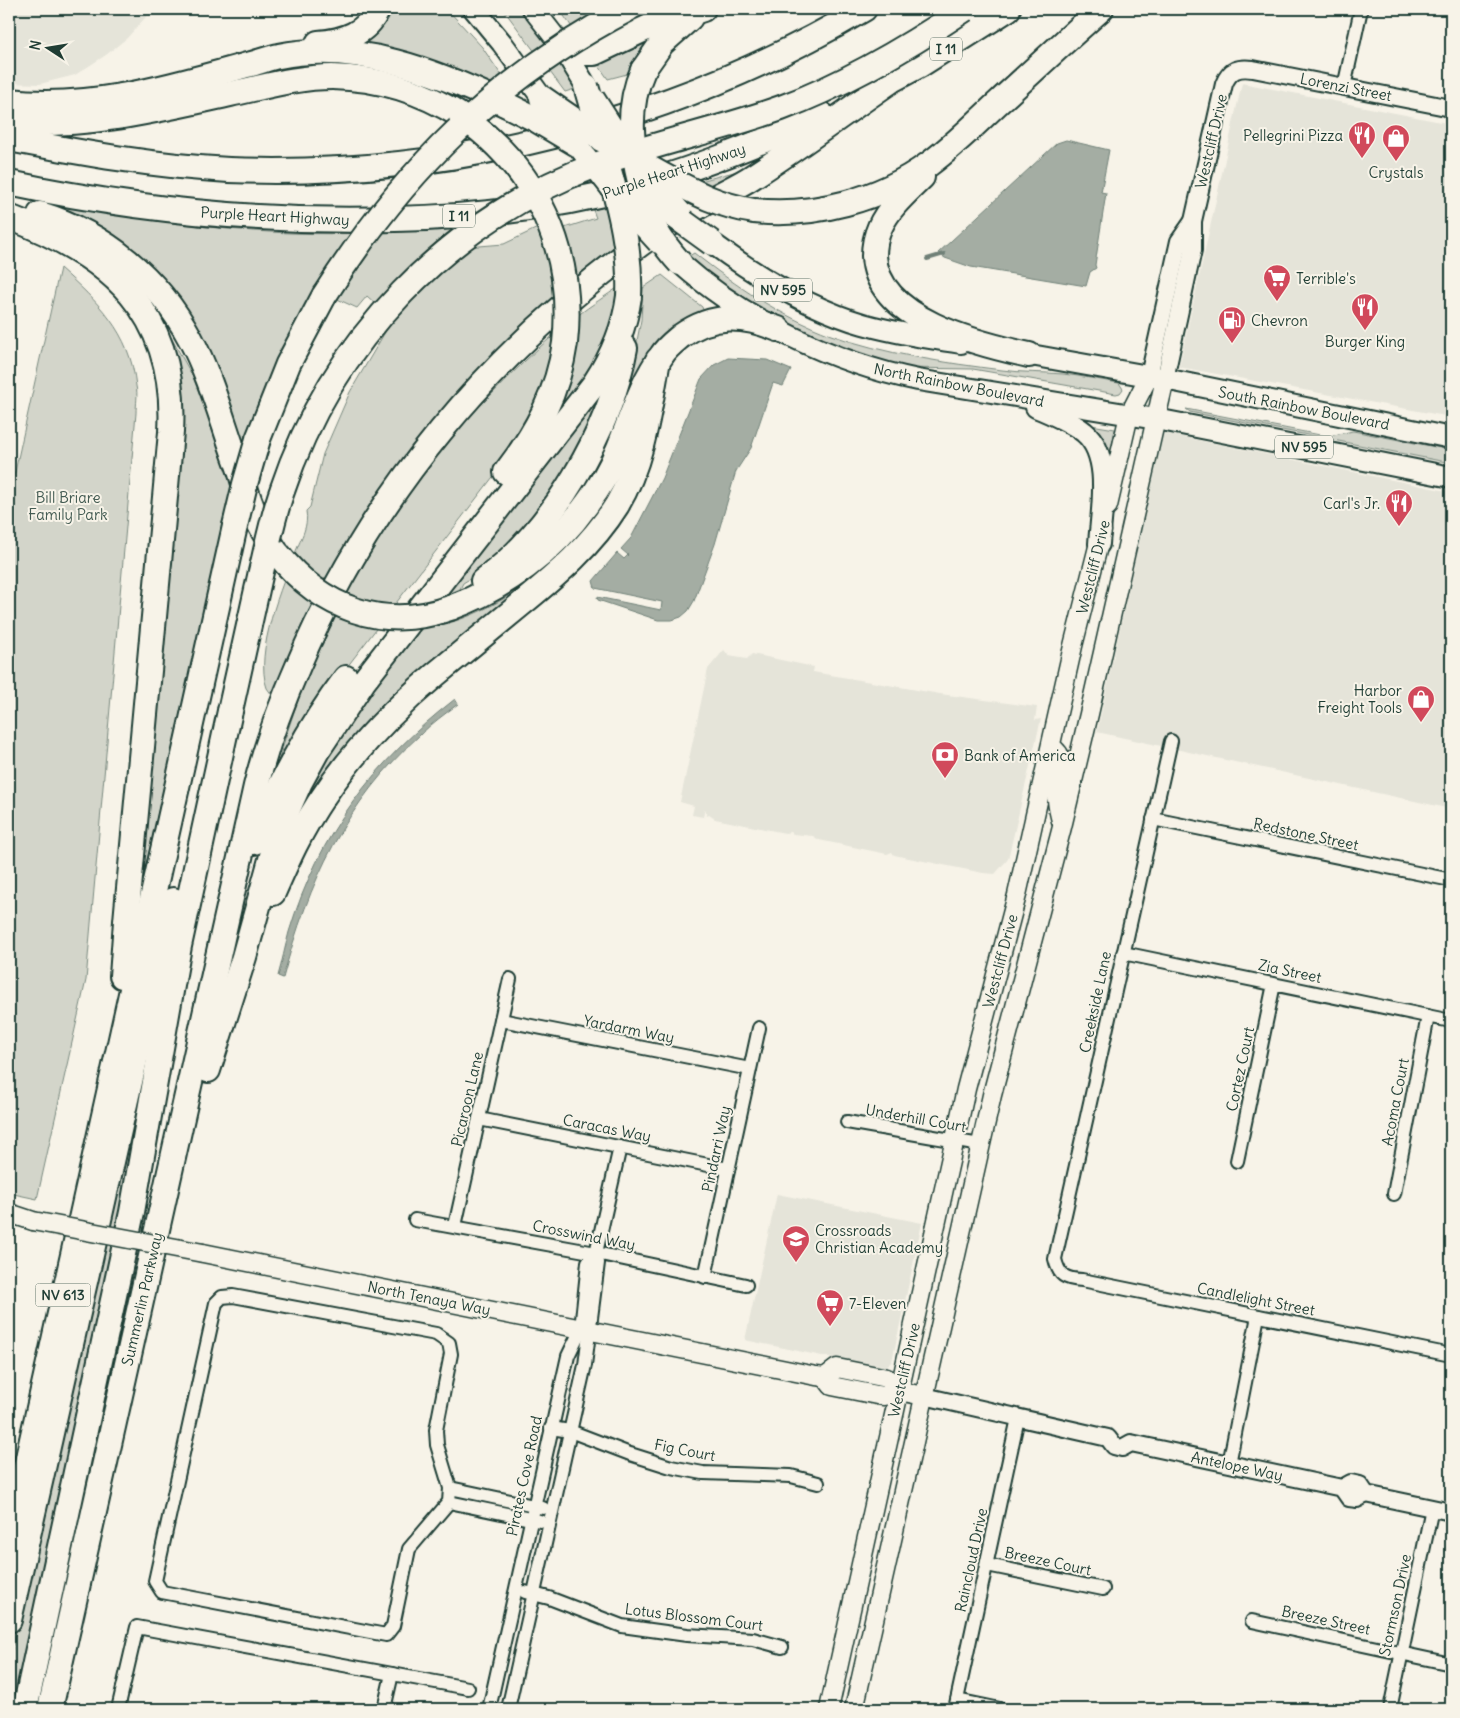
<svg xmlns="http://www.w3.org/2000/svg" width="1460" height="1718" font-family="Delius,sans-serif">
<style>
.built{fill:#e5e4d9}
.green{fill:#d3d5ca;stroke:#79897f}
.water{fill:#a4ada3;stroke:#6f8077}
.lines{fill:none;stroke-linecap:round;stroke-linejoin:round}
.stream{stroke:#6f8077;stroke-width:4}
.minor-casing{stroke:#1f3d34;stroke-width:16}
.tertiary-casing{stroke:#1f3d34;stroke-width:20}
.secondary-casing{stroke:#1f3d34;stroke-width:21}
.primary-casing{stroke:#1f3d34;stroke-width:24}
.motorway-casing{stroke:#1f3d34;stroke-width:28}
.minor{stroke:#f7f3e8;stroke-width:12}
.tertiary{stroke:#f7f3e8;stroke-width:16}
.secondary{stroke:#f7f3e8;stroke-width:18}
.primary{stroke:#f7f3e8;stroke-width:20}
.motorway{stroke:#f7f3e8;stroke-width:24}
.secondary-bridge-casing{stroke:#1f3d34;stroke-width:21;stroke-linecap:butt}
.primary-bridge-casing{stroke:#1f3d34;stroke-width:24;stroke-linecap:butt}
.motorway-bridge-casing{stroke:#1f3d34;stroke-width:28;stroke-linecap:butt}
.secondary-bridge{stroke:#f7f3e8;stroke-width:18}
.primary-bridge{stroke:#f7f3e8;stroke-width:20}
.motorway-bridge{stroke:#f7f3e8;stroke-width:24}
.labels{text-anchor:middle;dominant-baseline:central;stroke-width:4;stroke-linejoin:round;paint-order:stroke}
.shield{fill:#f7f3e8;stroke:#60746a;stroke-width:1}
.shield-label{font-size:14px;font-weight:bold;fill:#1f3d34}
.street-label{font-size:15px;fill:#1f3d34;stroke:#f7f3e8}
.poi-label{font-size:15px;fill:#1f3d34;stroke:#f7f3e8;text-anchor:start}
.park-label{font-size:15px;fill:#435b52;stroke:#f7f3e8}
</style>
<rect width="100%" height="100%" fill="#f7f3e8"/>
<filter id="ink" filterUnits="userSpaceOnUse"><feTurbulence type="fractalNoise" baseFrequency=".02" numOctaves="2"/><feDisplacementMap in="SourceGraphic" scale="10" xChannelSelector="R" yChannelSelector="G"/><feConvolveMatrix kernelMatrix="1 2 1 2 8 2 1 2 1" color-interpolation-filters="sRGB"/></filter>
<g filter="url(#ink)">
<g class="built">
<path d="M 9,9 L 153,9 L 127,38 L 106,55 L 75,75 L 40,84 L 9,83 Z"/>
<path d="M 1242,83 L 1451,124 L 1451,417 L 1179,367 Z"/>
<path d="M 1163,433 L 1451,492 L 1451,809 L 1097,732 Z"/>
<path d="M 724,650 L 729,656 L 747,659 L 752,654 L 814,667 L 813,672 L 940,694 L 1037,707 L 1035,720 L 1041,719 L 1008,859 L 995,874 L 983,873 L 894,855 L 892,852 L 887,854 L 819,840 L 813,836 L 793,834 L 791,832 L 785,833 L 715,819 L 709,815 L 707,816 L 705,809 L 703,817 L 692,815 L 694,806 L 680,802 L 708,669 Z"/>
<path d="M 777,1194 L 922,1223 L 892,1361 L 887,1366 L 880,1368 L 745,1340 Z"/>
</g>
<g class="green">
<path d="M 386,9 L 447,9 L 482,47 L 502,76 L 492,84 L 451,68 L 359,42 Z"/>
<path d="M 503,9 L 523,9 L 544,35 L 575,89 L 565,92 Z"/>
<path d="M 559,9 L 621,9 L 632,26 L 598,41 L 574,30 Z"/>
<path d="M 651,38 L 636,66 L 632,64 L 627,74 L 608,79 L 597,63 Z"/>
<path d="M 745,169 C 711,191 677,213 642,234 C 625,245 607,255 591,267 C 518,322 453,393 399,467 L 274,698 C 272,695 269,691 267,688 C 254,653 282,584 296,551 C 301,538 309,526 306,511 L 310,507 L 323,454 L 350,392 L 391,322 L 390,317 L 367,296 L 357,308 L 335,298 L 294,374 L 256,478 L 200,332 L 188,309 L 170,286 L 138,252 L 105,231 L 57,210 L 58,205 C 123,215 189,227 254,231 C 334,237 414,232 494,225 L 467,247 L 504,244 L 544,225 L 561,229 L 596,218 L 593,210 Z"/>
<path d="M 694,253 C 736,286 780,316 831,335 C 884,354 946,363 1002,370 C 1022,373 1042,372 1063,374 C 1082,376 1100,380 1119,383 L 1123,389 L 1120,393 L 1116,394 L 973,369 L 900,368 L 821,341 L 741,300 L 686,258 Z"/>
<path d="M 60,268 C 98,302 130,332 136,386 C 138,394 136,404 136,413 L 86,980 L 37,1199 L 9,1193 L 9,499 Z"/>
<path d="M 662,275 L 702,307 L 705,315 L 564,517 L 544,534 L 636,346 L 641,320 L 643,288 Z"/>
<path d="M 620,286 L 609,345 L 543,438 L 509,456 L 373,633 L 324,697 L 271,788 C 305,655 370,525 463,422 C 473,412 483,403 493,393 C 519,366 547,339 577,316 C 591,305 606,296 620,286 Z"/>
<path d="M 157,312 L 193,377 L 233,480 L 242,532 L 225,514 L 133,923 L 179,424 Z"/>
<path d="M 606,383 L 599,414 L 545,508 L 483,571 L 463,583 L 442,625 C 495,611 546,575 581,533 C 600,510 615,484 630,459 L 583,541 L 475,634 L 290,834 L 307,794 L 321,767 L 343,729 L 383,671 Z"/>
<path d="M 1186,409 L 1320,435 L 1329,436 L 1353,431 L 1451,450 L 1451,463 L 1190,412 Z"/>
<path d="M 1085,424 L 1115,429 L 1109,459 Z"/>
<path d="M 166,967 L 124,1219 L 15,1709 L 9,1709 L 9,1662 Z"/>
</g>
<g class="water">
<path d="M 1066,140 L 1109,150 L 1101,192 L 1106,193 L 1095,265 L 1096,268 L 1090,272 L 1086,286 L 971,267 L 945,258 L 938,253 L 1057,143 Z"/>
<path d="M 728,358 L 767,360 L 791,370 L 783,386 L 773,383 L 751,448 L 736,471 L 715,544 L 694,601 L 688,611 L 681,617 L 672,620 L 658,620 L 598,600 L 597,597 L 661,610 L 662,602 L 595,588 L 593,581 L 617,553 L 624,559 L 628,555 L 621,549 L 631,538 L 662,478 L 701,379 L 714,365 Z"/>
<path d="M 455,699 L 458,704 C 445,714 432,723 420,735 C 345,803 309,881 283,978 L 278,976 C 282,962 285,947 289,932 C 319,833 374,762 455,699 Z"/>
</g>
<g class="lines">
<path class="stream" d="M 927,259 L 944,254"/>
<g class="minor-casing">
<g id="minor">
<path d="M 1344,87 L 1361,9"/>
<path d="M 1171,741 L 1055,1259 C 1059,1276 1065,1279 1082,1280 L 1451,1355"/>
<path d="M 1153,819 L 1451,880"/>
<path d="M 1123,953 L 1451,1021"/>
<path d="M 501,1020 L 750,1069"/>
<path d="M 479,1119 L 728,1169"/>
<path d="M 847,1122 L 980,1145"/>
<path d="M 1237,1161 L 1274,984"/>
<path d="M 1394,1194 L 1428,1016"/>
<path d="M 415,1220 L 596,1253 L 746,1285"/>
<path d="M 455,1226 L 510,979"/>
<path d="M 705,1277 L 759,1028"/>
<path d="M 233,1296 L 436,1334 L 449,1343 L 451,1354 L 436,1430 L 437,1445 L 450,1488 L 449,1502 L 409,1549 L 393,1626 L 386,1635 L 162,1592 L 155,1581 L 216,1303 L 222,1297 Z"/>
<path d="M 551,1428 L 570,1431 L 630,1454 L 671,1467 L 703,1473 L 791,1476 L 818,1483"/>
<path d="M 1229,1464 L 1258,1316"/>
<path d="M 450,1488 L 543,1508"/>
<path d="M 449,1502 L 540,1521"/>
<path d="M 987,1565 L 1103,1589"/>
<path d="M 525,1592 L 549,1598 L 622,1626 L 687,1635 L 753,1639 L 782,1647"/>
<path d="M 1252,1621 L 1451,1664"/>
<path d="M 957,1700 L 1000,1709"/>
<path d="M 118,1709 L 137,1627 L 468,1688"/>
<path d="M 384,1709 L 392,1674"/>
<path d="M 489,1709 L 568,1356 L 581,1329 L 588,1262 L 596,1253"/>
<path d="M 508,1709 L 585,1365 L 598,1263 L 596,1253 L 620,1147"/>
<path d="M 955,1709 L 1018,1418"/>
<path d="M 1390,1709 L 1432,1508"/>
</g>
</g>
<g class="tertiary-casing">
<g id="tertiary">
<path d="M 1149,376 L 1179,241 L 1193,221"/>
<path d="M 1165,379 L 1193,250 L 1193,221 L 1224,84 C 1230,69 1239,67 1253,69 L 1451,108"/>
<path d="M 924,1396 L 1108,1438 L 1114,1446 L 1122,1448 L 1131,1443 L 1342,1488 L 1351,1483 L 1360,1485 L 1366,1494 L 1451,1512"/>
<path d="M 1342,1488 L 1349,1498 L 1357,1499 L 1366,1494"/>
</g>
</g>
<g class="secondary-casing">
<g id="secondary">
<path d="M 1108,506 L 1129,415 L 1149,376"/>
<path d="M 1051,747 C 1070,757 1057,778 1057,794 C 1056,803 1059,812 1061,821"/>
<path d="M 9,1213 L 33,1221"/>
<path d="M 203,1253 L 816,1376 L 825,1377 L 832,1386 L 877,1395 L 884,1396 L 899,1391 L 924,1396"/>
<path d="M 825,1377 L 837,1368 L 887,1378 L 899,1391"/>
<path d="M 829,1709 L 966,1089 L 1017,895 L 1073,646 L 1102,531"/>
<path d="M 854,1709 L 992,1095 L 1062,827 L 1089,714 L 1165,379"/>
</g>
</g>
<g class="primary-casing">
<g id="primary">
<path d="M 474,9 L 502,43 L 542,98"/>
<path d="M 533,9 L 561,45 L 586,86"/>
<path d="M 712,243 C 758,277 808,308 863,324 C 895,333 928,338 961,343"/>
<path d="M 680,263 C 744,320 834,363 918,380 L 1156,419 L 1451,477"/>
<path d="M 1014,352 L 1165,379 L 1451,438"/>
<path d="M 1036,407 C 1052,414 1070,421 1084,432 C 1113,456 1101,511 1099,544"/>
</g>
</g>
<g class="motorway-casing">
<g id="motorway">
<path d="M 318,43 C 344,41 366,34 378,9"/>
<path d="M 561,45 L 579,53 L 594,53 L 649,27 L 703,9"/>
<path d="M 643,70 L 662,43 L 690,18"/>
<path d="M 875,89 L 920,65 L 1008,9"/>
<path d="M 9,101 C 91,110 168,87 247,65 C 257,63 268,58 279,56 C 356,40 437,72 505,104"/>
<path d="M 9,122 C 85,128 157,110 230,94 C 264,87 297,77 332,77 C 378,78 422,91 461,116"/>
<path d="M 9,139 C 82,153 154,166 229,170 C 450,179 674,121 864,9"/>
<path d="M 922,177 C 907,192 889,207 880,227 C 876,236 874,246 874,256 C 877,320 979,344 1029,355"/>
<path d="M 9,183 C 136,210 265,223 395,219 C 474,217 554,208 631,187 C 696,169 761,143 822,115"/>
<path d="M 754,211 C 814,217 880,200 929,164 C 955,145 977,122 1000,101 C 1034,70 1067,39 1101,9"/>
<path d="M 40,214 C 105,234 158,278 190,338 C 211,377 222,421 237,462 C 242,475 245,489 250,502 C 256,520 266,536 276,552"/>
<path d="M 9,217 C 111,256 178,313 171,432 L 126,921 L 122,976"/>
<path d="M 258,439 L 288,364 L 324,296"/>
<path d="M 506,472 C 536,433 558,393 565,343"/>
<path d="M 483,581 C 552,531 610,432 625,348"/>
<path d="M 450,608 C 505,588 553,552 587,504 C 600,487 611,467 619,448 C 632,416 642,382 662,355 C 667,347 674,342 681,336 C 713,313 743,315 778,329"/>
<path d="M 254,842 C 281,782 306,731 346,678"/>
<path d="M 273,893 C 280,877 287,861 295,845 C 328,779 380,721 436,674 C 464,651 492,628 520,605 C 557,575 592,545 617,505 C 643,461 649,409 658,360"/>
<path d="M 208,1070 L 244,957 L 280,827 L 300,782 L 317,751 L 363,682 L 595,383 C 612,357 625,327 629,296"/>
<path d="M 9,1543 L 235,526"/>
<path d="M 9,1620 L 140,1037 L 173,900"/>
<path d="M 25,1709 L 132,1212 L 179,946 L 230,711"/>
<path d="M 50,1709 L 256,786 C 266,745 281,705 298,666 C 371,494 492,351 643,242 C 666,226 689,211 714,198 C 726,191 740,185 752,177 C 799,147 844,113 889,82"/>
</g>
</g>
<use href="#minor" class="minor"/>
<use href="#tertiary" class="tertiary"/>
<use href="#secondary" class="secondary"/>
<use href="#primary" class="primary"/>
<use href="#motorway" class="motorway"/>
<g class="secondary-bridge-casing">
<path id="secondary-bridge" d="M 33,1221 L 203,1253"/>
</g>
<g class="primary-bridge-casing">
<g id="primary-bridge">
<path d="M 594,98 L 634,160 L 681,212"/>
<path d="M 567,132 L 628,210 L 658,243"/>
</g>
</g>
<g class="motorway-bridge-casing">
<g id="motorway-bridge">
<path d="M 643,70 C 626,108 631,147 641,186 C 644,200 648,216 655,229 C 662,242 671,253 680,263"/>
<path d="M 586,86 L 601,139"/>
<path d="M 542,98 C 581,125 620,152 662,175 C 694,192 717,205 754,211"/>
<path d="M 505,104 L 535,119 L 577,144"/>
<path d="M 461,116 C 537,169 575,251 565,343"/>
<path d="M 608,167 C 620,209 631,252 629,296"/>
<path d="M 639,190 L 712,243"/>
<path d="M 324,296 C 403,171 496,78 628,9"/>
<path d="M 235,526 L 245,484 L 258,439"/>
<path d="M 278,554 C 321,608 383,632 450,608"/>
<path d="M 230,711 C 240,666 250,621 260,576 C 267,548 272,519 282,491 C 332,340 448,221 596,165 C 657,142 720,130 781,108 C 846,84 907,48 965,9"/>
</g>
</g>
<use href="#secondary-bridge" class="secondary-bridge"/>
<use href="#primary-bridge" class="primary-bridge"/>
<use href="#motorway-bridge" class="motorway-bridge"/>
</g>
</g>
<defs>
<g id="restaurant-pin" transform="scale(1.4375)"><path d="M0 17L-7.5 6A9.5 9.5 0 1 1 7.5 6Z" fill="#d1495b" stroke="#f7f3e8"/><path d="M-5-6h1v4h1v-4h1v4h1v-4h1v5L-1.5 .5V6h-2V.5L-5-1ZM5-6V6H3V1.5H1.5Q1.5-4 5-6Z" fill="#fff"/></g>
<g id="shop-pin" transform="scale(1.4375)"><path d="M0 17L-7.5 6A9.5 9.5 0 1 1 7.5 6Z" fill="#d1495b" stroke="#f7f3e8"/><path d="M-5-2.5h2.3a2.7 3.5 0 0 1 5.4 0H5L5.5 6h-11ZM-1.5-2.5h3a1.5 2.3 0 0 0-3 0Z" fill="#fff"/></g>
<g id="supermarket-pin" transform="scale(1.4375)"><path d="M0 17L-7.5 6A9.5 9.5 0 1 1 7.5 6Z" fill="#d1495b" stroke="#f7f3e8"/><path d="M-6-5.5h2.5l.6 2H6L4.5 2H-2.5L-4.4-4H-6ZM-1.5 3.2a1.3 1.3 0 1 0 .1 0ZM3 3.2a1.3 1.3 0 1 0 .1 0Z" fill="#fff"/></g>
<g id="fuel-pin" transform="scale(1.4375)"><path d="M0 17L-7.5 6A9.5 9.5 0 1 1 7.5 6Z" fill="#d1495b" stroke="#f7f3e8"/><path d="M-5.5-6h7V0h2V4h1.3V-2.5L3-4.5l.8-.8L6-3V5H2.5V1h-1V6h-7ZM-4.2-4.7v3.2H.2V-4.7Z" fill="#fff"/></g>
<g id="bank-pin" transform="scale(1.4375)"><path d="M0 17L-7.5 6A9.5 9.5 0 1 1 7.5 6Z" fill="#d1495b" stroke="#f7f3e8"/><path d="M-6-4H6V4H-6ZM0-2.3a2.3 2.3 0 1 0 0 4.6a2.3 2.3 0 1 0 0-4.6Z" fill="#fff"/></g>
<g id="school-pin" transform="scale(1.4375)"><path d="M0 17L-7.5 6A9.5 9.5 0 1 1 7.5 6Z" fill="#d1495b" stroke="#f7f3e8"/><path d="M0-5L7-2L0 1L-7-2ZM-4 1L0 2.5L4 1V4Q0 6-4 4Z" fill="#fff"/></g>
</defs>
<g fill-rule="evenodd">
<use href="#restaurant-pin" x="1362" y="135"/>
<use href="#shop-pin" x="1396" y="138"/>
<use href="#supermarket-pin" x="1277" y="278"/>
<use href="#restaurant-pin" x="1365" y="307"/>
<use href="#fuel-pin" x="1232" y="320"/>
<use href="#restaurant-pin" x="1399" y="503"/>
<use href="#shop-pin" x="1421" y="699"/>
<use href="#bank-pin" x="945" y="755"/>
<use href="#school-pin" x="796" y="1239"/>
<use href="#supermarket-pin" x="830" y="1303"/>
</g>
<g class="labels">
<g class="shield">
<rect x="930" y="37.5" width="32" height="23" rx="4"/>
<rect x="443" y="204.5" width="32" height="23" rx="4"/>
<rect x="754" y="278.5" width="58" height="23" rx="4"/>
<rect x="1275" y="435.5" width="58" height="23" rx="4"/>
<rect x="35.5" y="1283.5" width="55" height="23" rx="4"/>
</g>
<g class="shield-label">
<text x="946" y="49">I 11</text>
<text x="459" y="216">I 11</text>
<text x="783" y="290">NV 595</text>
<text x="1304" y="447">NV 595</text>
<text x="63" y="1295">NV 613</text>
</g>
<g class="street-label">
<text transform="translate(1346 87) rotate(11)">Lorenzi Street</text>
<text transform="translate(1211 141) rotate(-77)">Westcliff Drive</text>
<text transform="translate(674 171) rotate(-18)">Purple Heart Highway</text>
<text transform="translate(275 216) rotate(3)">Purple Heart Highway</text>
<text transform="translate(959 385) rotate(11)">North Rainbow Boulevard</text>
<text transform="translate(1304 408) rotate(11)">South Rainbow Boulevard</text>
<text transform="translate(1093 567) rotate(-76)">Westcliff Drive</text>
<text transform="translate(1306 834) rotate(12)">Redstone Street</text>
<text transform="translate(1000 961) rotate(-75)">Westcliff Drive</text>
<text transform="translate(1290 971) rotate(12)">Zia Street</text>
<text transform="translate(1095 1002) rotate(-78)">Creekside Lane</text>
<text transform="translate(629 1029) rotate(11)">Yardarm Way</text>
<text transform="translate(1240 1069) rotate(-78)">Cortez Court</text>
<text transform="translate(467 1099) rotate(-77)">Picaroon Lane</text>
<text transform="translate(1395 1102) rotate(-79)">Acoma Court</text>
<text transform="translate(916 1118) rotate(10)">Underhill Court</text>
<text transform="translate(607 1128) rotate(11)">Caracas Way</text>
<text transform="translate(716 1149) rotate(-78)">Pindarri Way</text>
<text transform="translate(584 1235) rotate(11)">Crosswind Way</text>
<text transform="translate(429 1298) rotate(11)">North Tenaya Way</text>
<text transform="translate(142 1299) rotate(-77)">Summerlin Parkway</text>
<text transform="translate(1256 1299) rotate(11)">Candlelight Street</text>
<text transform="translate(904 1370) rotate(-77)">Westcliff Drive</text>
<text transform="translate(685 1450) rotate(11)">Fig Court</text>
<text transform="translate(1237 1466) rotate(12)">Antelope Way</text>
<text transform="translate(524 1476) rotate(-78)">Pirates Cove Road</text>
<text transform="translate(971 1560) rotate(-78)">Raincloud Drive</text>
<text transform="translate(1048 1561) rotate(12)">Breeze Court</text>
<text transform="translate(1395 1605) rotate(-78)">Stormson Drive</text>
<text transform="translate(694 1617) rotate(7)">Lotus Blossom Court</text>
<text transform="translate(1326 1620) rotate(12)">Breeze Street</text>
</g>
<g class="poi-label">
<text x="1343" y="135" text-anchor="end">Pellegrini Pizza</text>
<text x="1396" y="172" text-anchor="middle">Crystals</text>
<text x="1296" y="278">Terrible's</text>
<text x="1251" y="320">Chevron</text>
<text x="1365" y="341" text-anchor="middle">Burger King</text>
<text x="1380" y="503" text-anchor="end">Carl's Jr.</text>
<text x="1402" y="690" text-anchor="end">Harbor<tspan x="1402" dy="17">Freight Tools</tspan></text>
<text x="964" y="755">Bank of America</text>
<text x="815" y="1230">Crossroads<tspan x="815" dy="17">Christian Academy</tspan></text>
<text x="849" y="1303">7-Eleven</text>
</g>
<g class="park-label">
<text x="68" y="497">Bill Briare<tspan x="68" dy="17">Family Park</tspan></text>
</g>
</g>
<rect width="1460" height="1718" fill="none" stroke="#f7f3e8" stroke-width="30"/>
<rect x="15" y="15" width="1430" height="1688" fill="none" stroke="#1f3d34" stroke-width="2" filter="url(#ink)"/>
<g transform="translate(48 48) rotate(282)" stroke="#f7f3e8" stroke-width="4" paint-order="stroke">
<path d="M0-4L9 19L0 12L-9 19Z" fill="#1f3d34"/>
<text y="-8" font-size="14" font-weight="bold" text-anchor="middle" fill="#1f3d34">N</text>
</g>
</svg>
